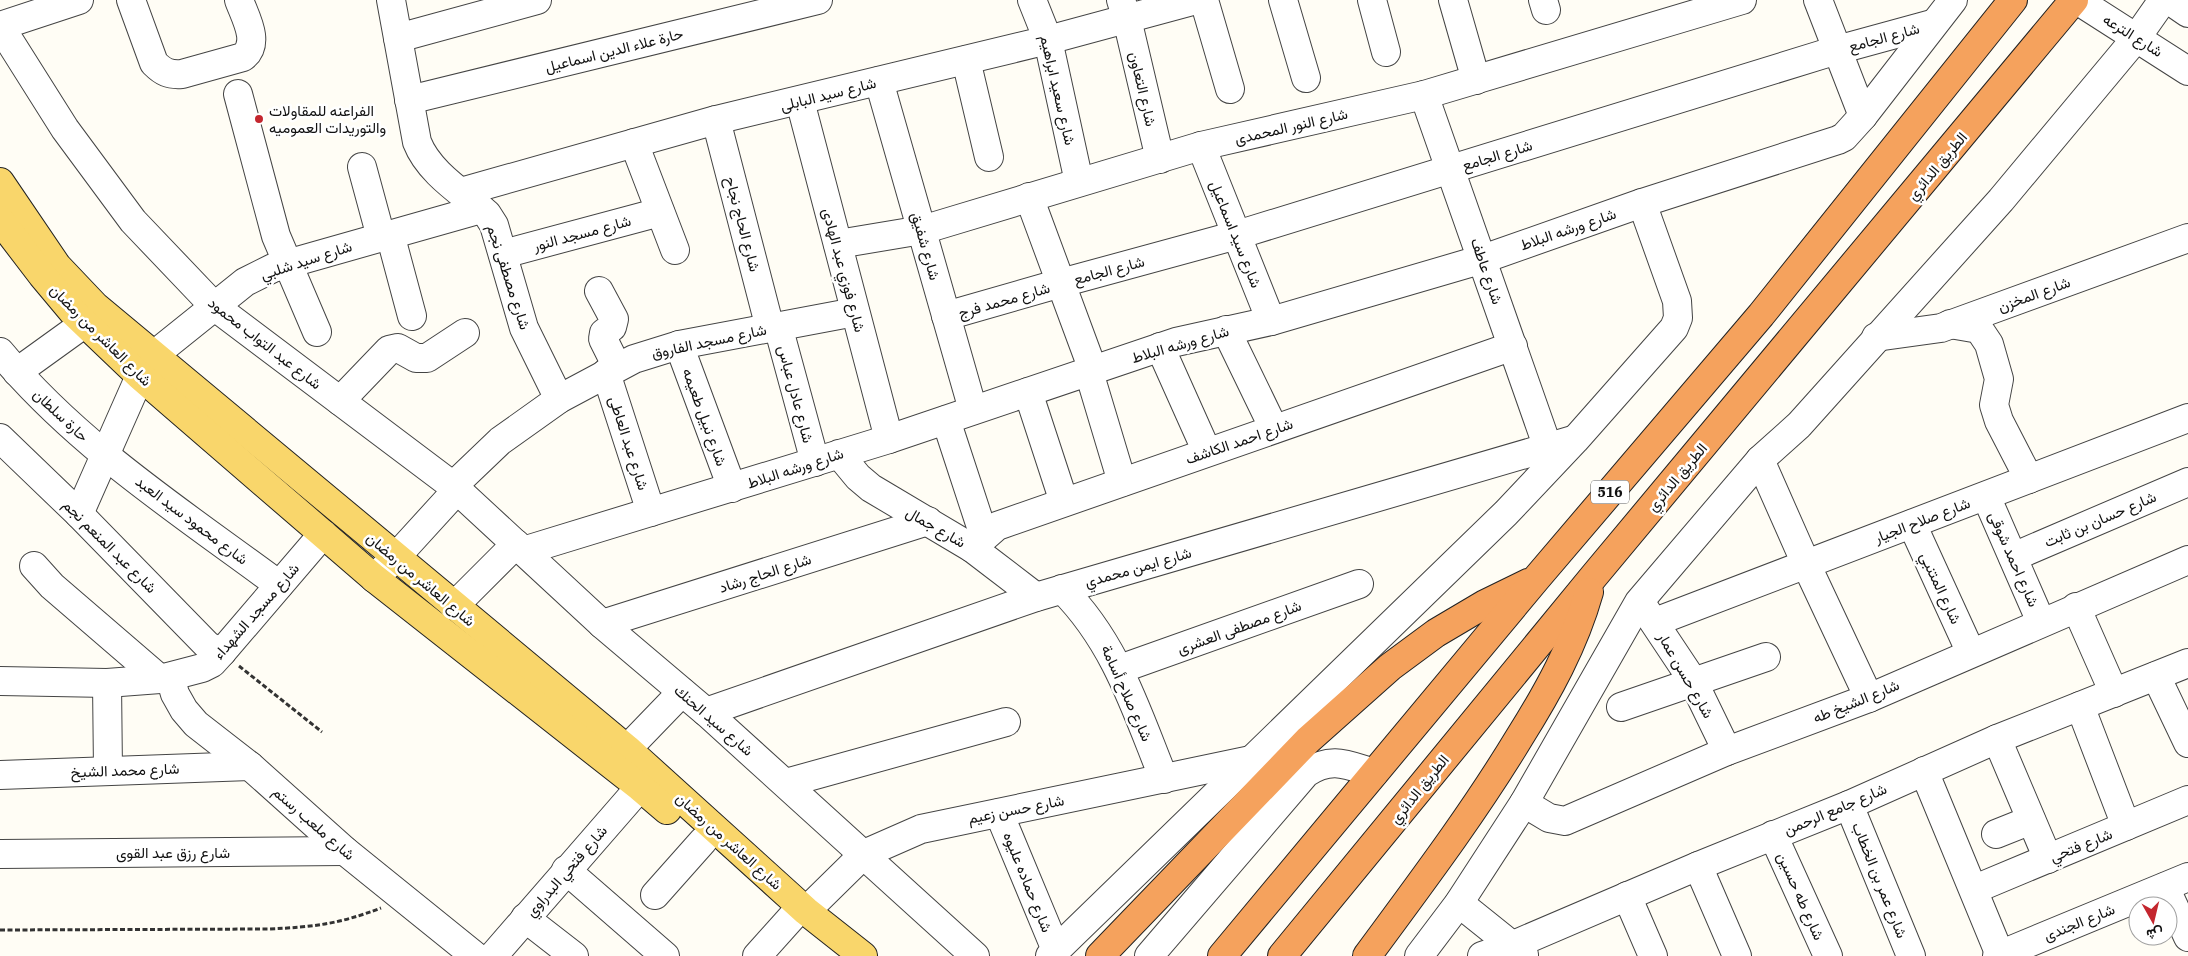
<svg xmlns="http://www.w3.org/2000/svg" width="2188" height="956" font-family="'IBM Plex Serif',Vazirmatn,serif">
<style>
.lines{fill:none;stroke-linecap:round;stroke-linejoin:round}
.minor-casing{stroke:#444;stroke-width:30}
.major-casing{stroke:#222;stroke-width:30}
.highway-casing{stroke:#222;stroke-width:30}
.path{stroke:#333;stroke-width:3;stroke-dasharray:5 2.5;stroke-linecap:butt}
.minor{stroke:#fff;stroke-width:28}
.major{stroke:#f9d66b;stroke-width:28}
.highway{stroke:#f5a25d;stroke-width:28}
.poi-dot{fill:#c4262e;stroke:#fff;stroke-width:2}
.labels{text-anchor:middle;dominant-baseline:central;stroke-width:5;stroke-linejoin:round;paint-order:stroke}
.shield{fill:#fff;stroke:#585858;stroke-width:1}
.shield-label{font-size:14px;font-weight:bold;fill:#111}
.street-label{font-size:15px;fill:#111;stroke:#fff}
.poi-label{font-size:15px;fill:#111;stroke:#fff;text-anchor:start}
</style>
<rect width="100%" height="100%" fill="#fffdf5"/>
<g class="lines">
<g class="minor-casing">
<g id="minor">
<path d="M 131,0 L 154,63 C 163,72 169,75 182,74 L 243,57 C 261,43 245,17 239,0"/>
<path d="M 391,0 L 417,142 C 429,173 463,193 487,214 L 494,225 L 524,328 L 559,399"/>
<path d="M 1032,0 L 1048,40 L 1079,182"/>
<path d="M 1121,0 L 1127,19 L 1160,159"/>
<path d="M 1204,0 L 1230,89"/>
<path d="M 1283,0 L 1306,78"/>
<path d="M 1372,0 L 1386,52"/>
<path d="M 1453,0 L 1476,80"/>
<path d="M 1543,0 L 1546,10"/>
<path d="M 1818,0 L 1863,116"/>
<path d="M 2077,0 L 2188,71"/>
<path d="M 2169,0 L 2188,13"/>
<path d="M 0,26 L 65,129 L 133,221 L 214,306 L 453,486 L 602,624 L 706,712 L 975,956"/>
<path d="M 0,26 L 79,0"/>
<path d="M 398,38 L 537,0"/>
<path d="M 966,60 L 989,157"/>
<path d="M 879,81 L 973,410"/>
<path d="M 238,94 L 276,236 L 317,332"/>
<path d="M 1424,95 L 1548,448"/>
<path d="M 409,100 L 818,0"/>
<path d="M 800,101 L 889,439"/>
<path d="M 716,120 L 770,328"/>
<path d="M 634,143 L 675,250"/>
<path d="M 1201,146 L 1271,321"/>
<path d="M 362,167 L 381,237"/>
<path d="M 461,192 L 716,120 L 1048,40 L 1196,0"/>
<path d="M 1029,197 L 1093,370"/>
<path d="M 390,234 L 412,316"/>
<path d="M 838,244 L 922,230 L 1201,146 L 1424,95 L 1742,0"/>
<path d="M 503,254 L 660,212"/>
<path d="M 599,291 L 614,319 L 612,327 L 604,333 L 603,339 L 617,367"/>
<path d="M 946,316 L 1061,283 L 1237,235 L 1837,50 L 1932,24"/>
<path d="M 1950,324 L 1979,329 L 1989,344 L 1999,379 L 1994,405 L 1999,421 L 2029,479"/>
<path d="M 778,326 L 815,462"/>
<path d="M 1226,330 L 1274,429"/>
<path d="M 1876,337 L 1941,328 L 2188,238"/>
<path d="M 679,345 L 732,488"/>
<path d="M 1160,347 L 1207,452"/>
<path d="M 0,352 C 78,446 182,513 279,585"/>
<path d="M 154,355 L 245,282 L 273,268 L 481,209"/>
<path d="M 17,372 L 85,323"/>
<path d="M 1089,372 L 1122,482"/>
<path d="M 606,373 L 651,512"/>
<path d="M 1028,392 L 1064,502"/>
<path d="M 340,401 L 389,350 L 398,348 L 416,358 L 427,358 L 465,333"/>
<path d="M 946,420 L 984,536"/>
<path d="M 0,438 L 79,514 L 208,646 L 222,652"/>
<path d="M 839,454 L 858,477 L 871,488 L 972,548 L 1036,597"/>
<path d="M 1760,460 L 1806,564 L 1869,698"/>
<path d="M 453,486 L 500,441 L 559,399 L 634,359 L 679,345 L 855,312"/>
<path d="M 1986,496 L 2041,622"/>
<path d="M 79,514 L 140,376"/>
<path d="M 1912,524 L 1971,653"/>
<path d="M 972,548 L 997,526 L 1513,346"/>
<path d="M 523,551 L 889,439 L 1176,342 L 1271,321 L 1483,259 L 1642,203 L 1838,140 L 1844,137 L 1863,116 L 1953,0"/>
<path d="M 2013,557 L 2188,482"/>
<path d="M 34,566 L 52,586 L 160,679"/>
<path d="M 374,578 L 395,558 L 457,490"/>
<path d="M 1062,589 C 1116,643 1136,710 1164,779"/>
<path d="M 454,606 L 516,544"/>
<path d="M 2076,607 L 2114,693"/>
<path d="M 1645,609 L 1693,681 L 1727,751"/>
<path d="M 1655,622 L 2188,418"/>
<path d="M 602,624 L 928,521"/>
<path d="M 1120,669 L 1359,584"/>
<path d="M 2156,676 L 2188,743"/>
<path d="M 170,677 L 175,694 L 184,710 L 196,724 L 250,766 L 345,851 L 475,956"/>
<path d="M 0,681 L 107,683 L 160,679 L 202,668 L 212,663 L 222,652 L 323,534"/>
<path d="M 107,683 L 108,770"/>
<path d="M 2080,706 L 2126,826"/>
<path d="M 1621,707 L 1766,657"/>
<path d="M 706,712 L 1036,597 L 1573,440"/>
<path d="M 1997,739 L 2048,859"/>
<path d="M 627,749 L 682,692"/>
<path d="M 1924,771 L 2000,955"/>
<path d="M 0,775 L 250,766"/>
<path d="M 786,783 L 1006,722"/>
<path d="M 1524,803 L 1549,818 L 1565,821 L 1727,751 L 1869,698 L 2188,560"/>
<path d="M 1849,805 L 1911,956"/>
<path d="M 999,813 L 1056,950"/>
<path d="M 1996,834 L 2031,820"/>
<path d="M 1773,835 L 1828,956"/>
<path d="M 0,854 L 345,851"/>
<path d="M 1698,866 L 1737,956"/>
<path d="M 566,870 L 665,956"/>
<path d="M 2165,887 L 2188,937"/>
<path d="M 1975,889 L 2188,800"/>
<path d="M 655,895 L 703,841"/>
<path d="M 1627,896 L 1653,956"/>
<path d="M 1459,903 L 1524,955"/>
<path d="M 806,911 L 864,854 L 921,829 L 1251,760"/>
<path d="M 525,918 L 574,956"/>
<path d="M 493,956 L 640,787"/>
<path d="M 757,956 L 792,917"/>
<path d="M 1050,956 L 1506,513 L 1575,440 L 1674,328 L 1678,318 L 1677,301 L 1642,203"/>
<path d="M 1149,956 L 1306,773 C 1332,756 1347,765 1374,773"/>
<path d="M 1419,956 L 1459,903 L 1524,803 L 1639,602 L 1760,460 L 1799,425 L 2001,200 L 2137,37 L 2163,0"/>
<path d="M 1482,956 L 1511,946 L 1698,866 L 1849,805 L 1997,739 L 2188,663"/>
<path d="M 1997,956 L 2188,877"/>
</g>
</g>
<g class="major-casing">
<g id="major">
<path d="M 0,182 L 57,266 L 95,306 L 627,749 L 806,911 L 863,956"/>
<path d="M 0,220 L 42,275 L 73,312 L 140,376 L 374,578 L 640,787 L 667,810"/>
</g>
</g>
<g class="highway-casing">
<g id="highway">
<path d="M 1100,956 L 1308,740 L 1390,667 L 1436,633 L 1485,604 L 1528,583"/>
<path d="M 1222,956 L 1536,579 L 1761,315 L 2013,0"/>
<path d="M 1282,956 L 1594,576 L 2074,0"/>
<path d="M 1367,956 C 1420,884 1473,814 1519,738 C 1548,692 1574,645 1589,592"/>
</g>
</g>
<g class="path">
<path d="M 239,666 L 322,732"/>
<path d="M 0,930 L 269,929 C 314,927 339,924 381,908"/>
</g>
<use href="#minor" class="minor"/>
<use href="#major" class="major"/>
<use href="#highway" class="highway"/>
</g>
<circle class="poi-dot" cx="259" cy="119" r="5"/>
<g class="labels">
<rect class="shield" x="1591" y="480.5" width="38" height="23" rx="4"/>
<g class="shield-label">
<text x="1610" y="492">516</text>
</g>
<g class="street-label">
<text transform="translate(2133 35) rotate(32)">شارع الترعه</text>
<text transform="translate(1884 37) rotate(-15)">شارع الجامع</text>
<text transform="translate(614 50) rotate(-14)">حارة علاء الدين اسماعيل</text>
<text transform="translate(1143 89) rotate(77)">شارع التعاون</text>
<text transform="translate(1058 90) rotate(77)">شارع سعيد ابراهيم</text>
<text transform="translate(828 94) rotate(-14)">شارع سيد البابلى</text>
<text transform="translate(1291 126) rotate(-13)">شارع النور المحمدى</text>
<text transform="translate(1497 155) rotate(-17)">شارع الجامع</text>
<text transform="translate(1937 166) rotate(-50)">الطريق الدائري</text>
<text transform="translate(743 224) rotate(75)">شارع الحاج نجاح</text>
<text transform="translate(1568 229) rotate(-19)">شارع ورشه البلاط</text>
<text transform="translate(582 233) rotate(-15)">شارع مسجد النور</text>
<text transform="translate(1236 234) rotate(68)">شارع سيد اسماعيل</text>
<text transform="translate(926 246) rotate(74)">شارع شفيق</text>
<text transform="translate(306 260) rotate(-18)">شارع سيد شلبي</text>
<text transform="translate(844 270) rotate(75)">شارع فوزي عبد الهادى</text>
<text transform="translate(1109 270) rotate(-15)">شارع الجامع</text>
<text transform="translate(1487 271) rotate(71)">شارع عاطف</text>
<text transform="translate(509 277) rotate(72)">شارع مصطفى نجم</text>
<text transform="translate(2034 294) rotate(-20)">شارع المخزن</text>
<text transform="translate(1004 300) rotate(-16)">شارع محمد فرج</text>
<text transform="translate(101 335) rotate(45)">شارع العاشر من رمضان</text>
<text transform="translate(709 341) rotate(-12)">شارع مسجد الفاروق</text>
<text transform="translate(265 343) rotate(38)">شارع عبد التواب محمود</text>
<text transform="translate(1180 344) rotate(-16)">شارع ورشه البلاط</text>
<text transform="translate(796 394) rotate(75)">شارع عادل عباس</text>
<text transform="translate(61 415) rotate(43)">حارة سلطان</text>
<text transform="translate(705 417) rotate(70)">شارع نبيل طعيمه</text>
<text transform="translate(1239 441) rotate(-19)">شارع احمد الكاشف</text>
<text transform="translate(629 443) rotate(72)">شارع عبد العاطى</text>
<text transform="translate(795 468) rotate(-18)">شارع ورشه البلاط</text>
<text transform="translate(1677 477) rotate(-50)">الطريق الدائري</text>
<text transform="translate(2100 519) rotate(-23)">شارع حسان بن ثابت</text>
<text transform="translate(192 520) rotate(37)">شارع محمود سيد العبد</text>
<text transform="translate(1922 520) rotate(-21)">شارع صلاح الجيار</text>
<text transform="translate(936 527) rotate(30)">شارع جمال</text>
<text transform="translate(110 546) rotate(45)">شارع عبد المنعم نجم</text>
<text transform="translate(2014 559) rotate(66)">شارع احمد شوقى</text>
<text transform="translate(1138 567) rotate(-16)">شارع ايمن محمدي</text>
<text transform="translate(765 573) rotate(-18)">شارع الحاج رشاد</text>
<text transform="translate(421 579) rotate(40)">شارع العاشر من رمضان</text>
<text transform="translate(1941 588) rotate(65)">شارع المتنبي</text>
<text transform="translate(256 611) rotate(-49)">شارع مسجد الشهداء</text>
<text transform="translate(1239 627) rotate(-20)">شارع مصطفى العشرى</text>
<text transform="translate(1686 675) rotate(60)">شارع حسن عمار</text>
<text transform="translate(1127 693) rotate(66)">شارع صلاح أسامة</text>
<text transform="translate(1856 701) rotate(-22)">شارع الشيخ طه</text>
<text transform="translate(714 720) rotate(41)">شارع سيد الحنك</text>
<text transform="translate(125 770) rotate(-2)">شارع محمد الشيخ</text>
<text transform="translate(1419 789) rotate(-51)">الطريق الدائري</text>
<text transform="translate(1016 809) rotate(-11)">شارع حسن زعيم</text>
<text transform="translate(1835 809) rotate(-23)">شارع جامع الرحمن</text>
<text transform="translate(314 823) rotate(41)">شارع ملعب رستم</text>
<text transform="translate(729 841) rotate(42)">شارع العاشر من رمضان</text>
<text transform="translate(2081 845) rotate(-22)">شارع فتحي</text>
<text x="173" y="852">شارع رزق عبد القوى</text>
<text transform="translate(566 871) rotate(-49)">شارع فتحي البدراوي</text>
<text transform="translate(1880 880) rotate(68)">شارع عمر بن الخطاب</text>
<text transform="translate(1028 882) rotate(68)">شارع حماده عليوه</text>
<text transform="translate(1801 896) rotate(66)">شارع طه حسين</text>
<text transform="translate(2079 922) rotate(-22)">شارع الجندى</text>
</g>
<g class="poi-label">
<text x="269" y="110">الفراعنه للمقاولات<tspan x="269" dy="17">والتوريدات العموميه</tspan></text>
</g>
</g>
<g transform="translate(2153 921) rotate(172)"><circle r="24" fill="#ffffff" stroke="#a0a0a0"/>
<path d="M0-4L9 19L0 12L-9 19Z" fill="#c4262e"/>
<text y="-8" font-size="14" font-weight="bold" text-anchor="middle" fill="#111111">ش</text>
</g>
</svg>
